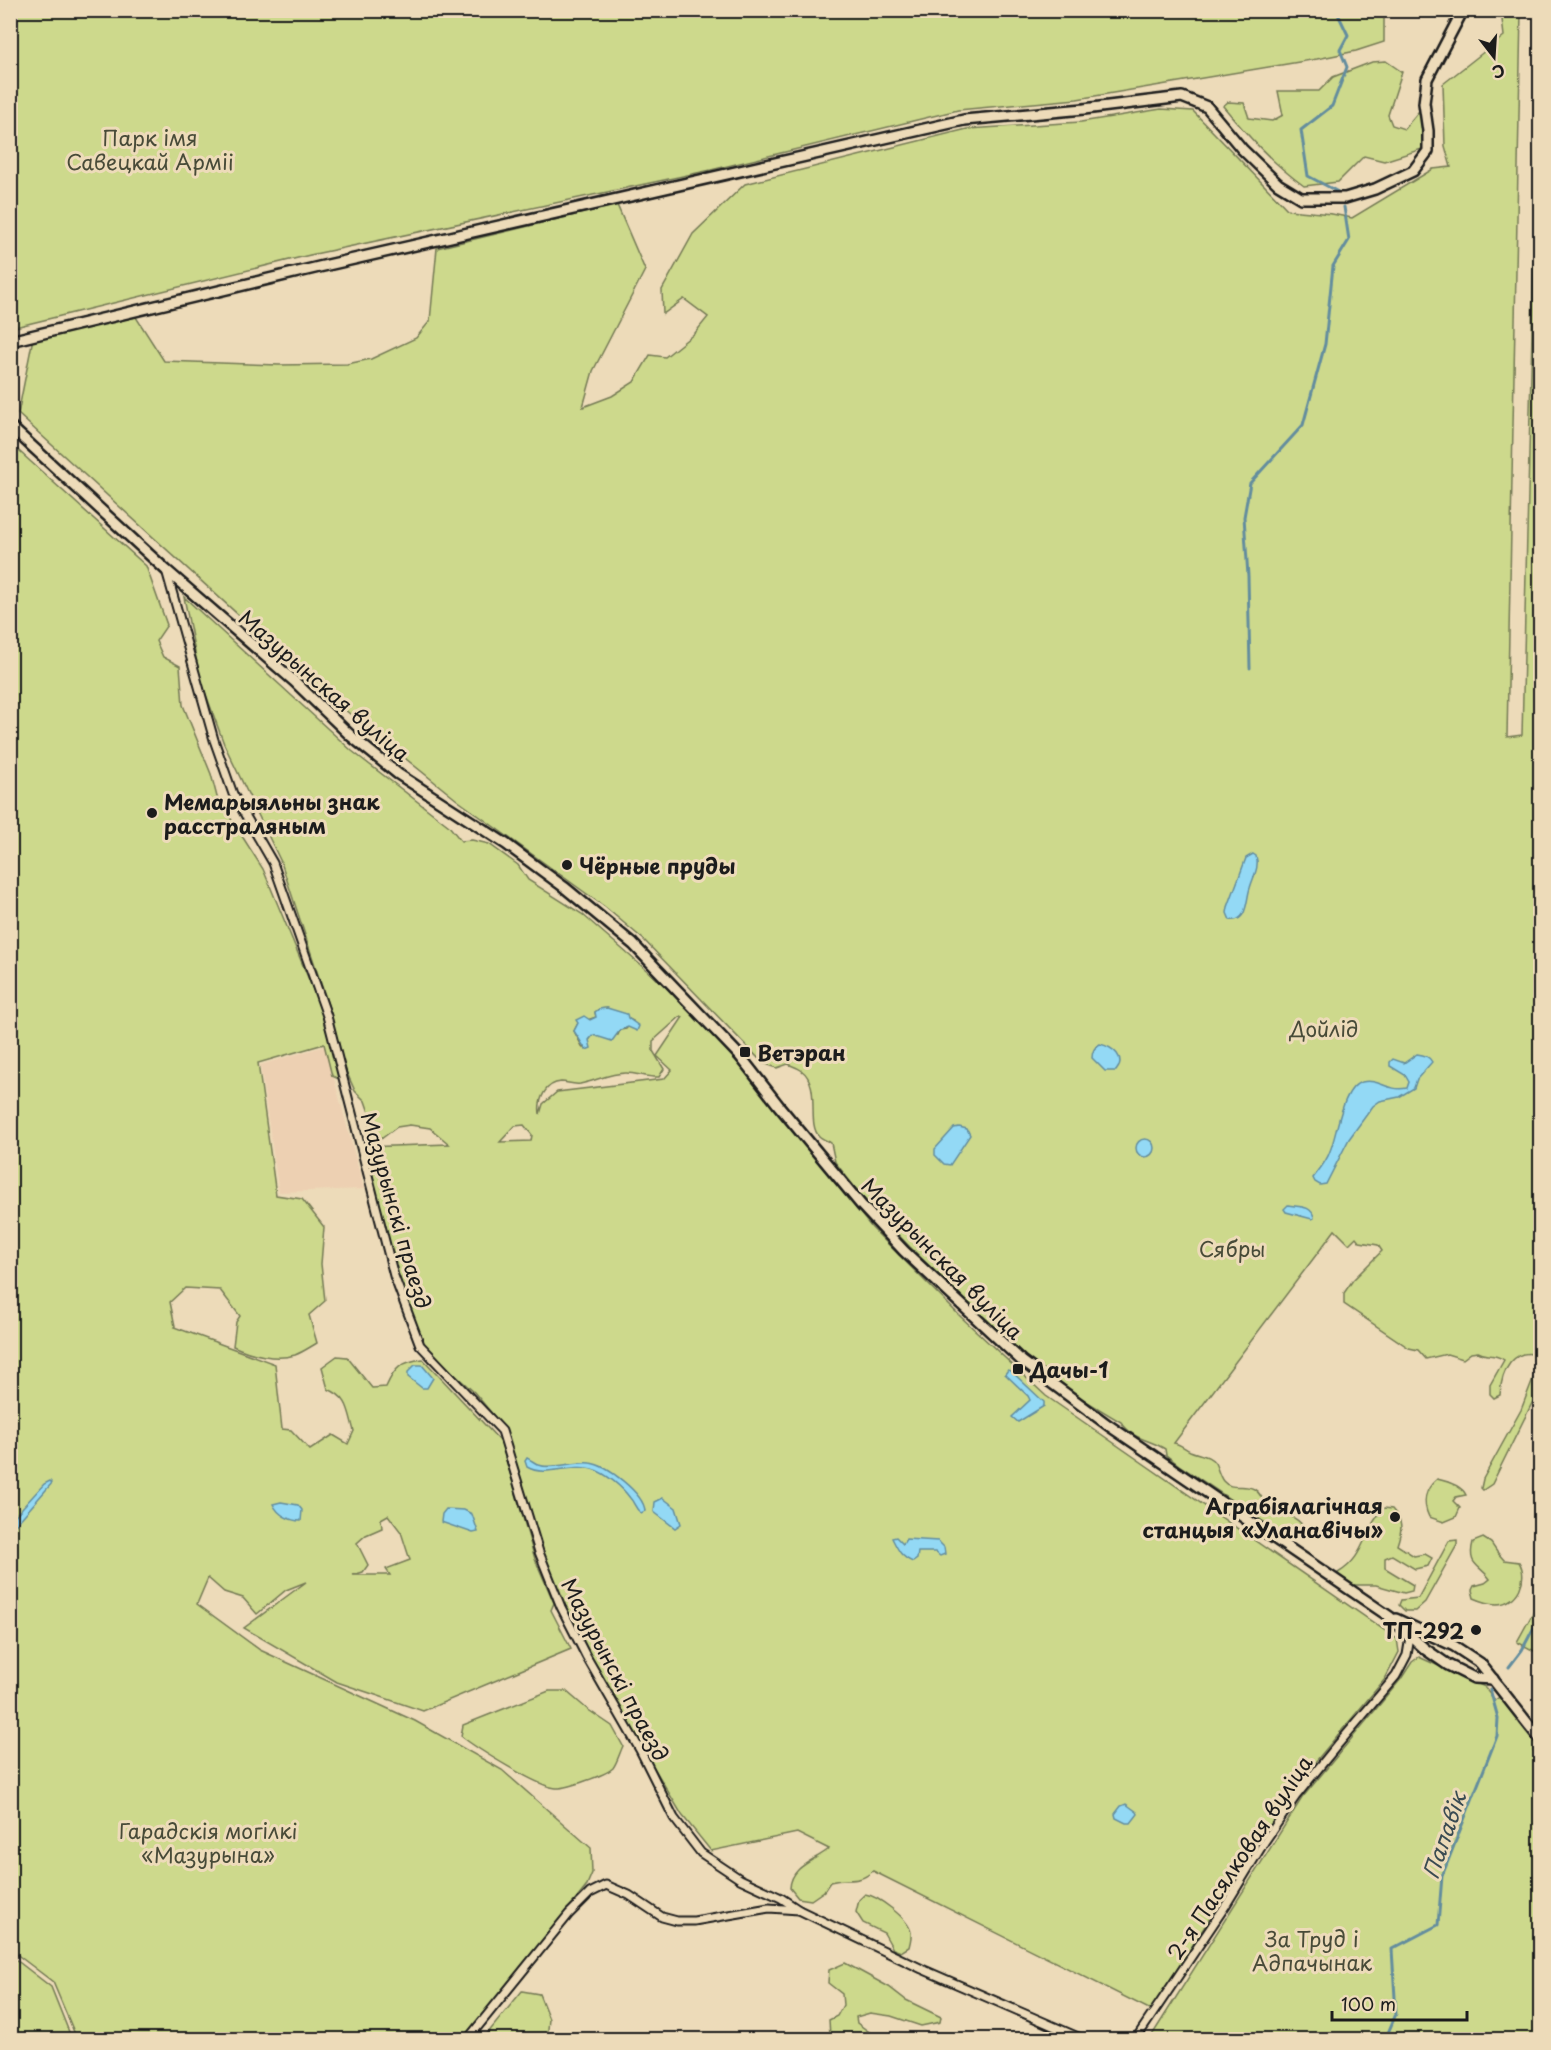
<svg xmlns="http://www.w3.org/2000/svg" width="1551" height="2050" font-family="'Playpen Sans',sans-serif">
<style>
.built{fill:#edd0b2}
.green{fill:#cdd98c;stroke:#747a54;stroke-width:1.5;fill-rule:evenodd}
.water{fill:#93d9f5;stroke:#638d9e;stroke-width:1.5}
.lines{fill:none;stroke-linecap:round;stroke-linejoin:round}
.stream{stroke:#638d9e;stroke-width:3}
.minor-casing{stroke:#1c1c1c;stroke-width:11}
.tertiary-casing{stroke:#1c1c1c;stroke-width:14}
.minor{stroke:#eddbb9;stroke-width:7}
.tertiary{stroke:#eddbb9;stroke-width:9}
.poi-dot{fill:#1c1c1c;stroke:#eddbb9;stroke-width:2}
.labels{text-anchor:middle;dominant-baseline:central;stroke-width:6;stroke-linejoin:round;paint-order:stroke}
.park-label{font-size:21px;fill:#484b38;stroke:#eddbb9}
.street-label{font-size:21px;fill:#1c1c1c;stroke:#eddbb9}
.poi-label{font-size:21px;font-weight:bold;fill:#1c1c1c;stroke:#eddbb9;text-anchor:start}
.water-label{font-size:22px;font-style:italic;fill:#3a4b52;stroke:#eddbb9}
</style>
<rect width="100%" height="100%" fill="#eddbb9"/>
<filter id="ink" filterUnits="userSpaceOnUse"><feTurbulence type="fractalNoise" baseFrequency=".0167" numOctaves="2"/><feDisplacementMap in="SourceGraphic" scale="12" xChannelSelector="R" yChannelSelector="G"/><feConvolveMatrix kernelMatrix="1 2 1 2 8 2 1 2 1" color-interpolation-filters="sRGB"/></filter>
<g filter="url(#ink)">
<path class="built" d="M 325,1046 L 364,1189 L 279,1192 L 260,1065 Z"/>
<g class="green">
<path d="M 10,11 L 1384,10 L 1384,42 L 1356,51 L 1317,59 L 1077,99 L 958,110 L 711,170 L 310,255 L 11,328 Z"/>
<path d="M 1501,11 L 1521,11 L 1507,737 L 1522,735 L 1540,11 L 1540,1356 C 1513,1345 1501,1372 1500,1395 L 1494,1398 L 1490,1394 L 1490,1385 L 1504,1360 C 1493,1352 1488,1358 1478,1352 L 1471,1353 L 1463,1359 L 1447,1354 L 1426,1359 L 1418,1350 L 1409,1348 L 1344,1304 L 1344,1293 L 1353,1280 L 1382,1251 L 1378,1245 L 1360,1242 L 1356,1237 L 1349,1244 L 1335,1230 L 1174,1443 C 1180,1444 1184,1448 1190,1451 C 1199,1455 1210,1455 1215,1463 C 1218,1469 1219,1476 1223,1481 C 1231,1491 1243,1483 1254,1489 C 1263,1494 1263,1504 1269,1512 C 1284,1514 1294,1514 1304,1527 L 1303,1534 L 1296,1538 L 1282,1534 L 1179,1465 L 1166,1455 L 1165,1449 C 1149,1439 1133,1440 1121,1422 L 1061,1386 L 1010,1344 L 910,1247 L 867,1203 L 835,1162 L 831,1143 C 828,1141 822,1139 819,1136 C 806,1123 822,1085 801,1070 C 797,1067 792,1066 788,1064 L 777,1068 L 763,1063 L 643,939 L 605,907 L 457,800 L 324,693 L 18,414 L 33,338 L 136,317 L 164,361 L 279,365 L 347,364 L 371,359 L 416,338 L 430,321 L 437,248 L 617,205 L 645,270 L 593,371 L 583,407 L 612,396 L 634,382 L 650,355 L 665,357 L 695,333 L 708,317 L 684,299 L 663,314 L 662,290 L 693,234 L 745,184 L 967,129 L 1081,122 L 1161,109 L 1193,111 L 1288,210 L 1332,214 L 1352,218 L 1433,169 L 1451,167 L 1445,146 L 1443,84 L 1504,36 Z"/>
<path d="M 1386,61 L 1402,72 L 1388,115 L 1392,125 L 1404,129 L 1419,111 L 1426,120 L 1422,149 L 1384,161 L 1364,156 L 1338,182 L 1304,186 C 1272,163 1248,136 1223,106 L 1228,102 L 1244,103 L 1249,118 L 1272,121 L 1283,115 L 1278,91 L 1319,91 L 1333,77 L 1372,62 Z"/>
<path d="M 10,443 L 146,566 L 167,625 L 156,641 L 163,657 L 180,666 L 183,705 L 211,774 L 217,797 L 263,869 L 324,1016 L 341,1080 L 332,1076 L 324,1044 L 258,1063 L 276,1195 L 302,1199 L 324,1227 L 321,1264 L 325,1301 L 309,1315 L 317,1343 C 310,1347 303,1352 295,1355 C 276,1361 250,1354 233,1346 L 236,1322 L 240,1316 L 220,1290 L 185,1288 L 170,1302 L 175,1326 L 174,1327 L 275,1364 L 282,1429 L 291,1430 L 310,1450 L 333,1435 L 348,1444 L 354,1431 C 348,1410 349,1398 328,1389 L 322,1367 L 337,1356 L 347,1357 L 372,1388 L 386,1387 C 395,1367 401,1362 423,1359 L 501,1442 L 535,1559 L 554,1603 L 551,1610 L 571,1649 L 423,1711 L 337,1682 L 244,1628 L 306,1582 L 286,1590 L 257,1614 L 243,1598 L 224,1592 L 208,1578 L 197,1604 L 260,1650 L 415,1721 L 502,1770 L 591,1848 L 592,1873 L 586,1887 L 464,2039 L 77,2039 L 53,1982 L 11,1950 ZM 388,1515 L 401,1532 L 410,1560 L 386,1569 L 390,1575 L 353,1575 L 363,1572 L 368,1565 L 357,1543 L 366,1535 L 382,1528 L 381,1519 Z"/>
<path d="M 184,597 L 352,751 L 449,826 L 461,841 L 472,840 L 489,844 L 518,865 L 528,880 L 582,914 L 691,1009 L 698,1019 L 753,1080 L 872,1228 L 961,1317 L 1046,1396 L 1397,1639 L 1399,1652 L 1385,1679 L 1311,1767 L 1261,1839 L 1151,2010 L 873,1871 C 857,1885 849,1877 830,1882 L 824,1891 L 811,1900 L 798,1898 L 790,1888 C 791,1866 814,1861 829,1849 L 797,1833 L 711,1851 L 682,1815 L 608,1690 L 563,1604 L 541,1551 L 503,1430 L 494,1416 L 474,1392 L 421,1344 L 396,1274 L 364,1147 L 449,1144 L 430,1128 L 410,1125 L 397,1127 L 381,1139 L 370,1137 L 369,1129 L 371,1118 L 365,1101 L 355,1091 L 343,1064 L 331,1014 L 281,862 L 224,744 L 200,678 ZM 607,1008 L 633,1021 L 626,1029 L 620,1030 L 618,1035 L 593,1035 L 583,1048 L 574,1031 L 578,1023 L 596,1017 L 595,1012 L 599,1009 ZM 681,1016 L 683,1017 L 657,1056 L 672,1070 L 664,1079 L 557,1092 L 543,1104 L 540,1114 C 538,1100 545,1083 561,1082 C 567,1082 573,1085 580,1084 C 595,1081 610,1073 626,1073 C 637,1073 648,1078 659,1077 L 664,1069 L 653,1051 L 653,1041 ZM 524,1125 L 532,1135 L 531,1141 L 500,1142 L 515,1126 Z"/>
<path d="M 1540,1373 L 1540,1387 L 1492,1484 L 1483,1490 L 1481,1488 L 1483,1479 L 1521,1410 L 1534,1376 Z"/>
<path d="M 1437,1479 C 1446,1481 1462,1486 1466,1495 L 1456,1497 L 1453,1501 L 1460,1508 L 1456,1517 L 1444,1522 L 1429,1517 C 1422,1502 1424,1490 1437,1479 Z"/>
<path d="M 1384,1508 L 1392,1509 C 1404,1522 1402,1530 1397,1545 L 1414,1556 L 1425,1554 L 1432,1558 L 1428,1566 L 1415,1569 L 1392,1555 L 1385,1558 L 1385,1568 L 1413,1585 L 1412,1591 L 1404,1593 L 1376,1585 L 1351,1585 L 1340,1579 L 1338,1573 C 1366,1557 1362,1531 1384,1508 Z"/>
<path d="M 1483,1538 L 1491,1543 L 1497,1552 L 1504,1560 L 1519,1562 C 1529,1578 1518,1604 1497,1604 C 1489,1604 1481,1601 1474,1598 L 1472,1590 L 1474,1586 L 1485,1583 L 1490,1579 C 1479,1564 1467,1566 1473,1542 Z"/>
<path d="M 1457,1540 L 1457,1545 L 1425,1602 L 1415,1611 L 1405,1611 L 1399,1605 L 1401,1600 L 1418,1598 L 1449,1541 Z"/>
<path d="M 1540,1600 L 1540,1654 L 1517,1642 Z"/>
<path d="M 1419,1657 L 1485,1687 L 1495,1700 L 1501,1696 L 1516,1710 L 1537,1745 L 1533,1750 L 1540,1760 L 1540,2039 L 1149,2040 L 1302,1798 L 1401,1679 L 1412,1662 Z"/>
<path d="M 549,1691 L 566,1691 L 587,1709 L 612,1726 L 623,1746 C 620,1752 617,1763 613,1768 C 606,1775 565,1789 556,1788 C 538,1787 476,1748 461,1736 L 463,1725 Z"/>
<path d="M 865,1894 C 878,1896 908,1918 911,1932 C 912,1936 910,1943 909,1947 L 901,1952 L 893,1949 L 884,1933 L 863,1923 L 856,1912 L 859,1900 Z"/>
<path d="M 11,1956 L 51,1987 L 69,2032 L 70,2039 L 11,2039 Z"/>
<path d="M 845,1963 L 889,1987 L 906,2000 L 941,2017 L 940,2022 L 921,2026 L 891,2016 L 870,2013 L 856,2017 L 857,2023 L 879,2039 L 825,2039 L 830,2035 L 829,2020 L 837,2016 L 843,2005 L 842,1994 L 828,1983 L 829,1970 Z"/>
<path d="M 522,1991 L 539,1994 L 549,2019 L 547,2039 L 483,2039 Z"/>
</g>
<g class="water">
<path d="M 1253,854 L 1256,856 C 1260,867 1253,877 1250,888 C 1246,899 1248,923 1230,920 L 1227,913 L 1228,907 L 1246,858 Z"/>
<path d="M 607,1008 L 627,1014 L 628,1018 L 639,1026 L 637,1031 L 628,1027 L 620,1030 L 612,1041 L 593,1035 L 589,1040 L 591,1048 L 586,1050 L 574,1031 L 578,1023 L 576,1020 L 584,1016 L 590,1020 L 596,1017 L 595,1012 L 599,1009 Z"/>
<path d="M 1100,1044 C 1113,1047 1127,1058 1116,1071 L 1105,1071 L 1092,1058 C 1092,1051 1094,1047 1100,1044 Z"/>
<path d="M 1417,1054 C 1424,1055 1429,1056 1432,1062 L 1417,1079 L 1414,1088 L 1399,1097 L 1380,1101 L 1373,1106 L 1349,1139 L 1326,1184 L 1320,1185 L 1315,1182 L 1313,1178 C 1319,1170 1327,1161 1330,1151 C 1337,1135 1342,1086 1362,1082 C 1379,1078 1387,1092 1407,1088 L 1409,1082 L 1405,1075 L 1390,1066 L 1390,1062 L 1393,1059 L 1404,1063 Z"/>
<path d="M 959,1127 L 967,1129 L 970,1135 L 950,1165 L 944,1164 L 935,1155 L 935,1149 L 954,1128 Z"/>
<circle cx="1145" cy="1148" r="9"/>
<path d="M 1288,1205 C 1299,1207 1312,1205 1314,1218 L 1312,1219 L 1286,1212 L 1284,1209 Z"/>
<path d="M 415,1365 L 422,1365 L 433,1378 L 427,1388 L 422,1388 L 408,1377 L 408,1372 Z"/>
<path d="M 1008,1370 L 1011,1371 L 1044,1402 L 1044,1406 L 1018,1422 L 1012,1417 L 1030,1400 L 1028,1396 L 1005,1374 Z"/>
<path d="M 527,1458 C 531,1460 535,1463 539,1465 C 551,1470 576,1461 590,1463 C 607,1465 644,1494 645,1511 L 641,1513 C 634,1508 635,1503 630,1498 C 622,1487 606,1473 592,1469 C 572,1463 545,1478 527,1467 L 525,1461 Z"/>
<path d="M 50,1481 L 52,1483 L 11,1530 L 11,1520 L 44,1484 Z"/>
<path d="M 663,1498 L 676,1508 L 681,1524 L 675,1528 L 654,1512 L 655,1502 Z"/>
<path d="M 281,1502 L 298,1505 L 302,1510 L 301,1521 C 290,1521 278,1515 273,1504 Z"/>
<path d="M 446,1509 L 464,1510 L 472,1514 L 478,1532 L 473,1533 L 441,1522 L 442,1514 Z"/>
<path d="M 896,1537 L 903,1544 L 906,1539 L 938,1541 L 944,1547 L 945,1554 L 940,1556 L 935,1552 L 918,1552 L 917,1559 L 913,1562 C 901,1557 898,1550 892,1538 Z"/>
<path d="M 1126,1804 L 1137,1812 L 1138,1814 L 1131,1823 L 1126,1823 L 1116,1818 L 1115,1814 L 1121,1806 Z"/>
</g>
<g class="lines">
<g class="stream">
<path d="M 1336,10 L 1348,35 L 1340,50 L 1347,67 L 1332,106 L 1301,130 L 1308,176 L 1340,193"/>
<path d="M 1250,668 L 1248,576 L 1244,517 L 1250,483 L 1303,425 L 1325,344 L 1333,266 L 1349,240 L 1344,207"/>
<path d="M 1509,1667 L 1522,1650 L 1540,1616"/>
<path d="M 1385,2040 L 1396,2014 L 1392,1949 L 1438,1925 L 1442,1876 L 1497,1736 L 1498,1718 L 1490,1689"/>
</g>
<g class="minor-casing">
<g id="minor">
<path d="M 166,570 L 214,740 L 233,794 L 273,863 L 327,1016 L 394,1276 L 420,1345 L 502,1431 L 539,1552 L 561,1607 L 586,1656 L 640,1750 L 674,1818 L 701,1853 L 740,1879 L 781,1898 L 799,1910"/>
<path d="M 467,2040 L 569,1914 L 590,1893 L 606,1885 L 629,1895 L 662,1917 L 677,1921 L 694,1921 L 769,1908 L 799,1910 L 922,1969 L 1085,2040"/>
<path d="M 1135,2040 L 1226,1905 L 1265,1841 L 1296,1796 L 1335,1748 L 1396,1676 L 1407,1655 L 1410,1637"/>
</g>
</g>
<g class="tertiary-casing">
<g id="tertiary">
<path d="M 10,341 L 319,267 L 964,120 L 1084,109 L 1182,97 L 1207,107 L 1242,149 L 1278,184 L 1301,198 L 1345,198 L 1375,189 L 1413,171 L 1428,151 L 1428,131 L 1424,103 L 1427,79 L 1463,10"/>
<path d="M 10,426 L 166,570 L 294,681 L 351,736 L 398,774 L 506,844 L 564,887 L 633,944 L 740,1056 L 779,1106 L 862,1206 L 904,1251 L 1022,1361 L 1108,1425 L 1390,1617 L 1425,1649 L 1448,1665 L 1474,1678 L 1493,1679"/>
<path d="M 1396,1619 L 1454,1646 L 1480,1663 L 1540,1739"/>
</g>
</g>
<use href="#minor" class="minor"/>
<use href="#tertiary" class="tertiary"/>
</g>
</g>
<g class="poi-dot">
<circle cx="152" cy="813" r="6"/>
<circle cx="567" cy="865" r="6"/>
<rect x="739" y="1046" width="12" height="12" rx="3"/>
<rect x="1012" y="1363" width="12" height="12" rx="3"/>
<circle cx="1395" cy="1517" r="6"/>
<circle cx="1476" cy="1630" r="6"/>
</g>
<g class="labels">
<g class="park-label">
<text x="150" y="137">Парк імя<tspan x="150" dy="24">Савецкай Арміі</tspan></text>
<text x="1324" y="1028">Дойлід</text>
<text x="1232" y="1248">Сябры</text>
<text x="208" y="1830">Гарадскія могілкі<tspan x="208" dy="24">«Мазурына»</tspan></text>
<text x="1312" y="1938">За Труд і<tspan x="1312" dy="24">Адпачынак</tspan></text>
</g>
<g class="street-label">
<text transform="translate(325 685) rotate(41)">Мазурынская вуліца</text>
<text transform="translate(397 1210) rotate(74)">Мазурынскі праезд</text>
<text transform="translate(943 1258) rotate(45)">Мазурынская вуліца</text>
<text transform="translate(616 1669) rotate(62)">Мазурынскі праезд</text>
<text transform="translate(1239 1857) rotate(-56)">2-я Пасялковая вуліца</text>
</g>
<g class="poi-label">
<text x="164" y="801">Мемарыяльны знак<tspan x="164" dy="24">расстраляным</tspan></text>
<text x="579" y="865">Чёрные пруды</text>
<text x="757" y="1052">Ветэран</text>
<text x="1030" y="1369">Дачы-1</text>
<text x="1383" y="1505" text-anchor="end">Аграбіялагічная<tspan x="1383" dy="24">станцыя «Уланавічы»</tspan></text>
<text x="1464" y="1630" text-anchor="end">ТП-292</text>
</g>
<g class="water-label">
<text transform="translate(1443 1835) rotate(-71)">Папавік</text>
</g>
</g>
<rect width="1551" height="2050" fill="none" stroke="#eddbb9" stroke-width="36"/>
<rect x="18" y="18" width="1515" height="2014" fill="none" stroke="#1c1c1c" stroke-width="2" filter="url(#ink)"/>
<g transform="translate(1494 57) rotate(163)" stroke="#eddbb9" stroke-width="4.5" paint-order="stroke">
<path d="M0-4.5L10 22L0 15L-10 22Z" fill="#1c1c1c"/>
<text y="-9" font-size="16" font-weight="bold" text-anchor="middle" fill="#1c1c1c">С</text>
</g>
<path d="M1332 2011v9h135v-9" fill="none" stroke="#1c1c1c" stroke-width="3"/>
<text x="1341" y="2011" font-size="18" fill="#1c1c1c" stroke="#eddbb9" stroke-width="4.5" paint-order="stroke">100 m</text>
</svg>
